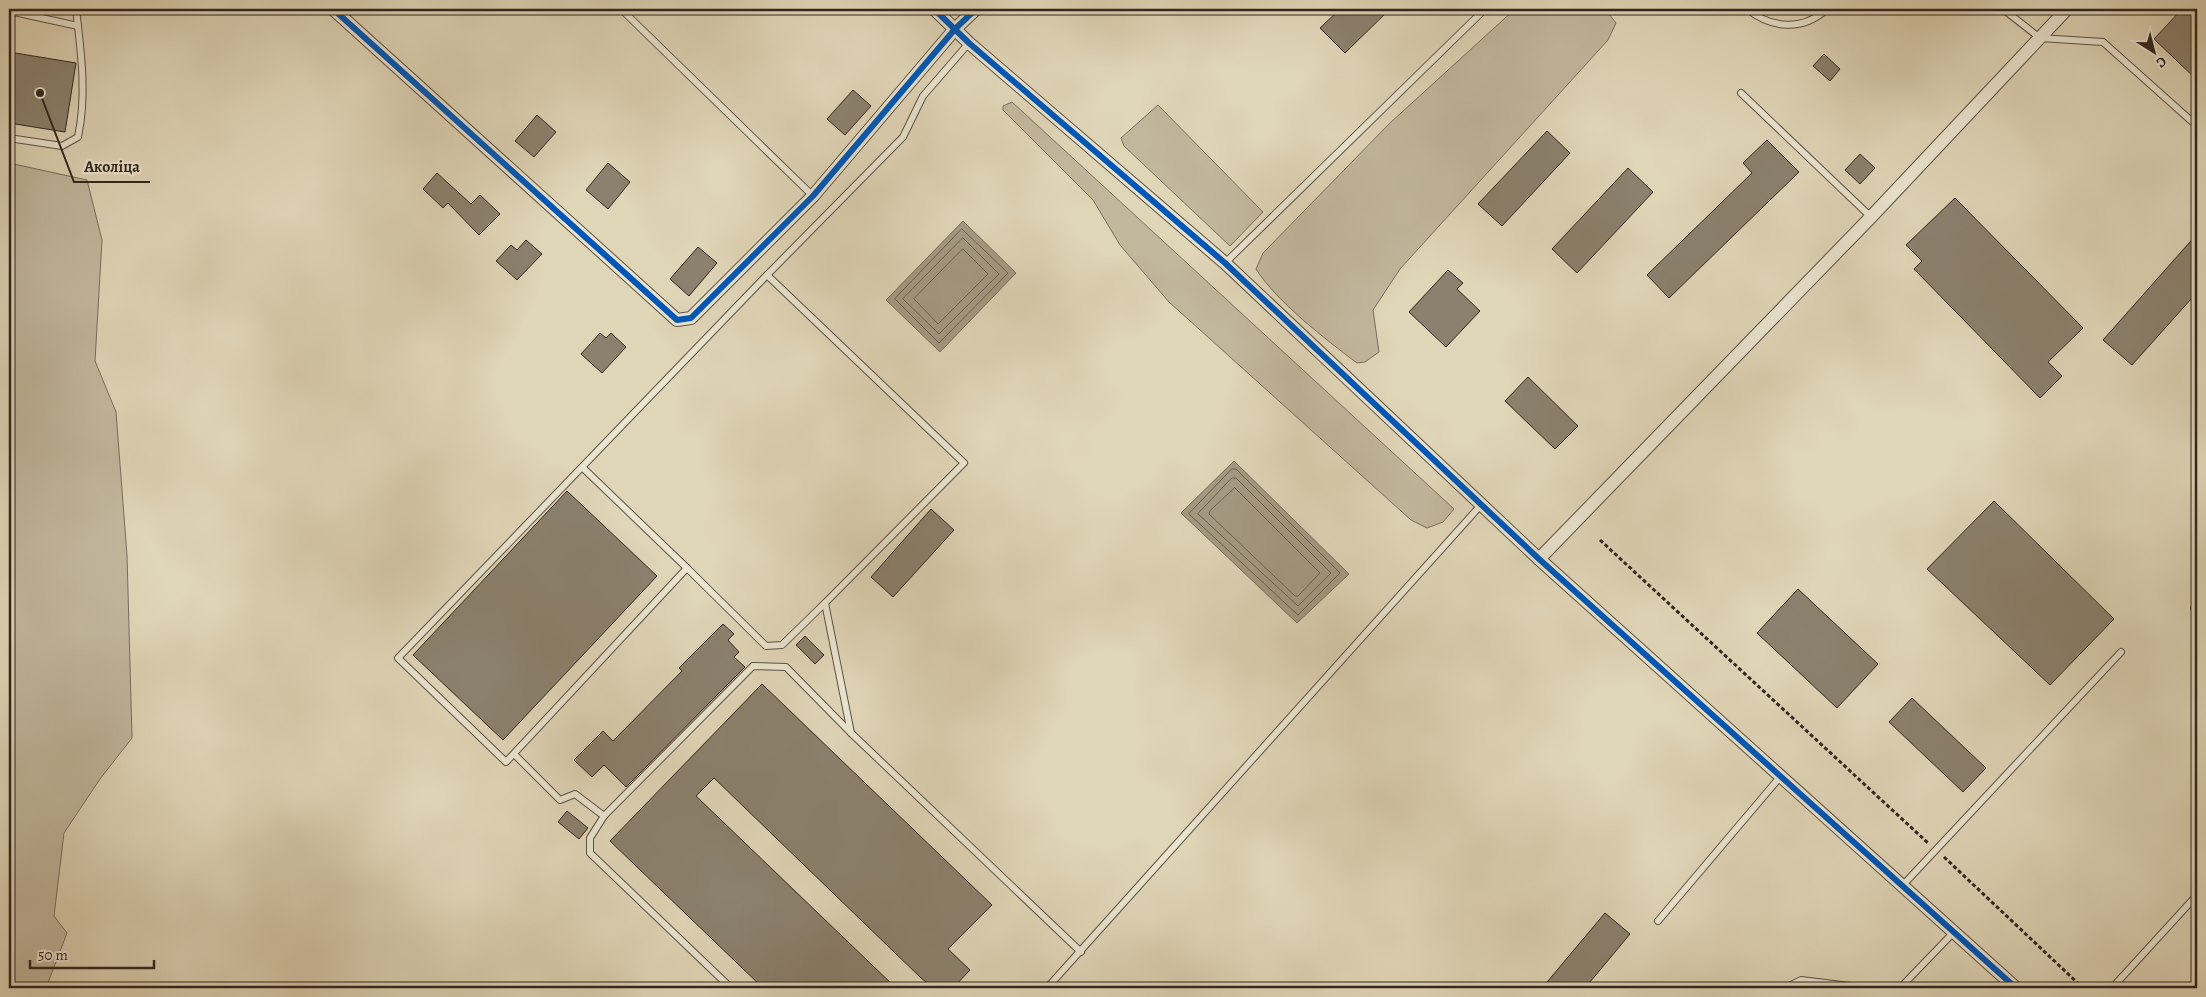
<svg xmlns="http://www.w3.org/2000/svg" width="2206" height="997" font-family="Alegreya,serif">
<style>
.green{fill:#c1b79d;stroke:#786e5e}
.water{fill:#a49a83;stroke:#766c5b}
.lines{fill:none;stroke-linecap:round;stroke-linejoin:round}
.shore{stroke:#6a6050;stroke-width:1}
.building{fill:#8b816e;stroke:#30261e}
.service-casing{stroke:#5c5244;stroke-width:8}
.minor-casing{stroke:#5c5244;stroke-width:14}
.path{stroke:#30261e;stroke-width:3;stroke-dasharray:4 2.5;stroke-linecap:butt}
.service{stroke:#eae4d0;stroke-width:6}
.minor{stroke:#eae4d0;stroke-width:12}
.cycleway-casing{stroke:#eae4d0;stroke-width:9}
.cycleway{stroke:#0057b8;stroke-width:6}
.leader{fill:none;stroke:#30261e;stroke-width:2}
.callout-dot{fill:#30261e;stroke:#eae4d0;stroke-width:2}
.callout-label{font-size:16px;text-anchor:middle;font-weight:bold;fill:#30261e;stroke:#eae4d0;stroke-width:4.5;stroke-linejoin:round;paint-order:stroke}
</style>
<rect width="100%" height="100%" fill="#dfd5b7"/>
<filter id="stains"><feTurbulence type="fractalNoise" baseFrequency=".004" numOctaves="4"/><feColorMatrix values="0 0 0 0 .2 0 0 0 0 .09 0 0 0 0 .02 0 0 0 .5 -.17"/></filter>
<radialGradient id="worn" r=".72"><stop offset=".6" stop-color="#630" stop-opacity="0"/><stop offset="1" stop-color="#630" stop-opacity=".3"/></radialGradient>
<g class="green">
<path d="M 1515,9 L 1605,9 L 1616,23 L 1608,40 L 1400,269 L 1373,310 L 1379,352 L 1365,362 L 1357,363 C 1325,339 1277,302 1256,269 L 1263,253 L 1390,123 Z"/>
<path d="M 1012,102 L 1454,509 L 1443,522 L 1427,528 L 1411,520 L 1169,302 L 1120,245 L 1093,200 L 1003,110 L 1003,106 Z"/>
<path d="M 1158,105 L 1263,212 L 1230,246 L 1124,146 L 1121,138 Z"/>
<path d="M 9,163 L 87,180 L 102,240 L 95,361 L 116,412 L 127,555 L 132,738 L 100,779 L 64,833 L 54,916 L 67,933 L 46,988 L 9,988 Z"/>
</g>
<g class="water">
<path d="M 963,221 L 1016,273 L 940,352 L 886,300 Z"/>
<path d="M 1234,461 L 1349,574 L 1297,623 L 1181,513 Z"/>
</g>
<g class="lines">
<g class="shore">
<path d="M 962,229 L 1008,273 L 939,343 L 895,299 Z"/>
<path d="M 963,238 L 999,274 L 939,334 L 903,299 Z"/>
<path d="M 963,249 L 988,274 L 938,324 L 914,299 Z"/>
<path d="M 1232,469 L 1236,469 L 1340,573 L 1298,615 L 1189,514 Z"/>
<path d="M 1232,478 L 1236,478 L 1331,573 L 1298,606 L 1198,514 Z"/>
<path d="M 1235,488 L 1320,573 L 1298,596 L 1295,596 L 1209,514 L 1210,511 Z"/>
</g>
</g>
<g class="building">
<path d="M 1340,9 L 1390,9 L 1345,53 L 1320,28 Z"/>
<path d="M 2182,9 L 2197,9 L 2197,80 L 2154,39 Z"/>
<path d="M 9,52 L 76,63 L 65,132 L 9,123 Z"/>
<path d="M 1824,54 L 1840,69 L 1830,81 L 1813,66 Z"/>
<path d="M 853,90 L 871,106 L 845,135 L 827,119 Z"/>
<path d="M 537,115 L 556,132 L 534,157 L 515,141 Z"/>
<path d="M 1547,131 L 1570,153 L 1502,226 L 1478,204 Z"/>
<path d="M 1767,140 L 1799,172 L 1669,298 L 1647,275 L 1752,173 L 1743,163 Z"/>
<path d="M 1860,154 L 1875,168 L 1860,184 L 1845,170 Z"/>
<path d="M 608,163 L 630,182 L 608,209 L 586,190 Z"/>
<path d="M 1628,168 L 1653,192 L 1577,273 L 1552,249 Z"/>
<path d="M 437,173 L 471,204 L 480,195 L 500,214 L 479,235 L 448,203 L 443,208 L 423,189 Z"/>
<path d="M 1955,198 L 2083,328 L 2048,362 L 2062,376 L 2040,398 L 1914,269 L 1922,261 L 1906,245 Z"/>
<path d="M 2197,234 L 2197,303 L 2192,298 L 2132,365 L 2103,340 Z"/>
<path d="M 526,240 L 542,254 L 517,280 L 496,261 L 511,245 L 517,250 Z"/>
<path d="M 698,247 L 717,263 L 689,296 L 670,279 Z"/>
<path d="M 1448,270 L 1463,283 L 1457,289 L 1480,311 L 1446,347 L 1409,312 Z"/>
<path d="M 600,333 L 606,338 L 611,333 L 626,347 L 602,373 L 581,354 Z"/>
<path d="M 1528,377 L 1578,426 L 1555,449 L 1505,401 Z"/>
<path d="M 567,491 L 657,576 L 503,740 L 413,655 Z"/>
<path d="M 1994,501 L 2114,619 L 2050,685 L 1927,569 Z"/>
<path d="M 931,509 L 954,530 L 893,597 L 871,577 Z"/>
<path d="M 1798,589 L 1878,664 L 1837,708 L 1757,633 Z"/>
<path d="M 723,624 L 734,634 L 728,640 L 739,652 L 734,657 L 745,667 L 626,787 L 604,765 L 592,777 L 574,760 L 603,731 L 613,741 L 682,671 L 679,668 Z"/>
<path d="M 805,636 L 824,655 L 815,664 L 796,645 Z"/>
<path d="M 762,684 L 992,905 L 948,949 L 970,970 L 953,988 L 934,988 L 921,978 L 714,778 L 696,796 L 896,988 L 763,988 L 610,841 Z"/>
<path d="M 1912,698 L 1986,768 L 1963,792 L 1889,722 Z"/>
<path d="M 567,811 L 588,828 L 579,839 L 558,822 Z"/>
<path d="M 1605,913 L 1630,934 L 1585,988 L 1542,988 Z"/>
</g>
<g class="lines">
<g class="service-casing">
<g id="service">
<path d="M 13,9 L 14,12 L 78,26"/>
<path d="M 621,9 L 813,196"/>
<path d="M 1747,9 C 1772,29 1803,31 1827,9"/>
<path d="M 2003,9 L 2040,38 L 2103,42 L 2197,126"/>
<path d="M 1741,93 L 1871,217"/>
<path d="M 9,138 L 62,146 L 78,137 C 87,95 81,52 76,9"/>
<path d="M 1225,263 L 1485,9"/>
<path d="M 767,275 L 903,137 L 923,96 L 969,43"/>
<path d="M 582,467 L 687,568 L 506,762 L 398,658 L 767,275 L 964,463 L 825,603 L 851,733"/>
<path d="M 687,568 L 766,646 L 782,645 L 825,603"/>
<path d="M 2197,604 L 2194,608 L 2197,612"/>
<path d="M 515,755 L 560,800 L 575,794 L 604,816"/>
<path d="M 1903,885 L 2121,652"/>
<path d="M 1658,921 L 1780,777"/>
<path d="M 731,988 L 590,853 L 590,838 L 604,816 L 753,666 L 786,667 L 851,733 L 1081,952"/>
<path d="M 1047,988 L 1481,505"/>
<path d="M 1785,988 L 1801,980 L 1866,988"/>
<path d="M 1900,988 L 1954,932"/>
<path d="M 2112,988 L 2197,895"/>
</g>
</g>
<g class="minor-casing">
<g id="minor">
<path d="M 333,9 L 677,320 L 691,318 L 813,196 L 955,29 L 976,9"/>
<path d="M 934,9 L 969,43 L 1225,263 L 1539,559 L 2016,988"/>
<path d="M 1539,559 L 1871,217 L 2067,9"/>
</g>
</g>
<g class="path">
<path d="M 1600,540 L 1928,843"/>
<path d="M 1944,857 L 2083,988"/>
</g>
<use href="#service" class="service"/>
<use href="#minor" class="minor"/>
<g class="cycleway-casing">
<g id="cycleway">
<path d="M 333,9 L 677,320 L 691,318 L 813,196 L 955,29 L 976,9"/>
<path d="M 934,9 L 969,43 L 1225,263 L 1539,559 L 2016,988"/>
</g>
</g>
<use href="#cycleway" class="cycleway"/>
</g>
<path class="leader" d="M40 93L74 182H150"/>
<circle class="callout-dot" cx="40" cy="93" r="5"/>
<g class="callout-label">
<text x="112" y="172">Аколіца</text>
</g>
<rect width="2206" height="997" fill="none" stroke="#dfd5b7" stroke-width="30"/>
<rect x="10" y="10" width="2186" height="977" fill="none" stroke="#30261e" stroke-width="2.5"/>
<rect x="15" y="15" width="2176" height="967" fill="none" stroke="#30261e"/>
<g transform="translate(2154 52) rotate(144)" stroke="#eae4d0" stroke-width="4" paint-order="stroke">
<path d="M0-4L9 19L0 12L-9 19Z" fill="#30261e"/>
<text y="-8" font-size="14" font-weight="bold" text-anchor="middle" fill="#30261e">С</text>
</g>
<path d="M30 960v8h124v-8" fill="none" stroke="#30261e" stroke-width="2.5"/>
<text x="38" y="960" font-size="15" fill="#30261e" stroke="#eae4d0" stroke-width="4" paint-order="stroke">50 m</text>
<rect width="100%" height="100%" filter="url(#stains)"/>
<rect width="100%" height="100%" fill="url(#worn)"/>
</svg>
